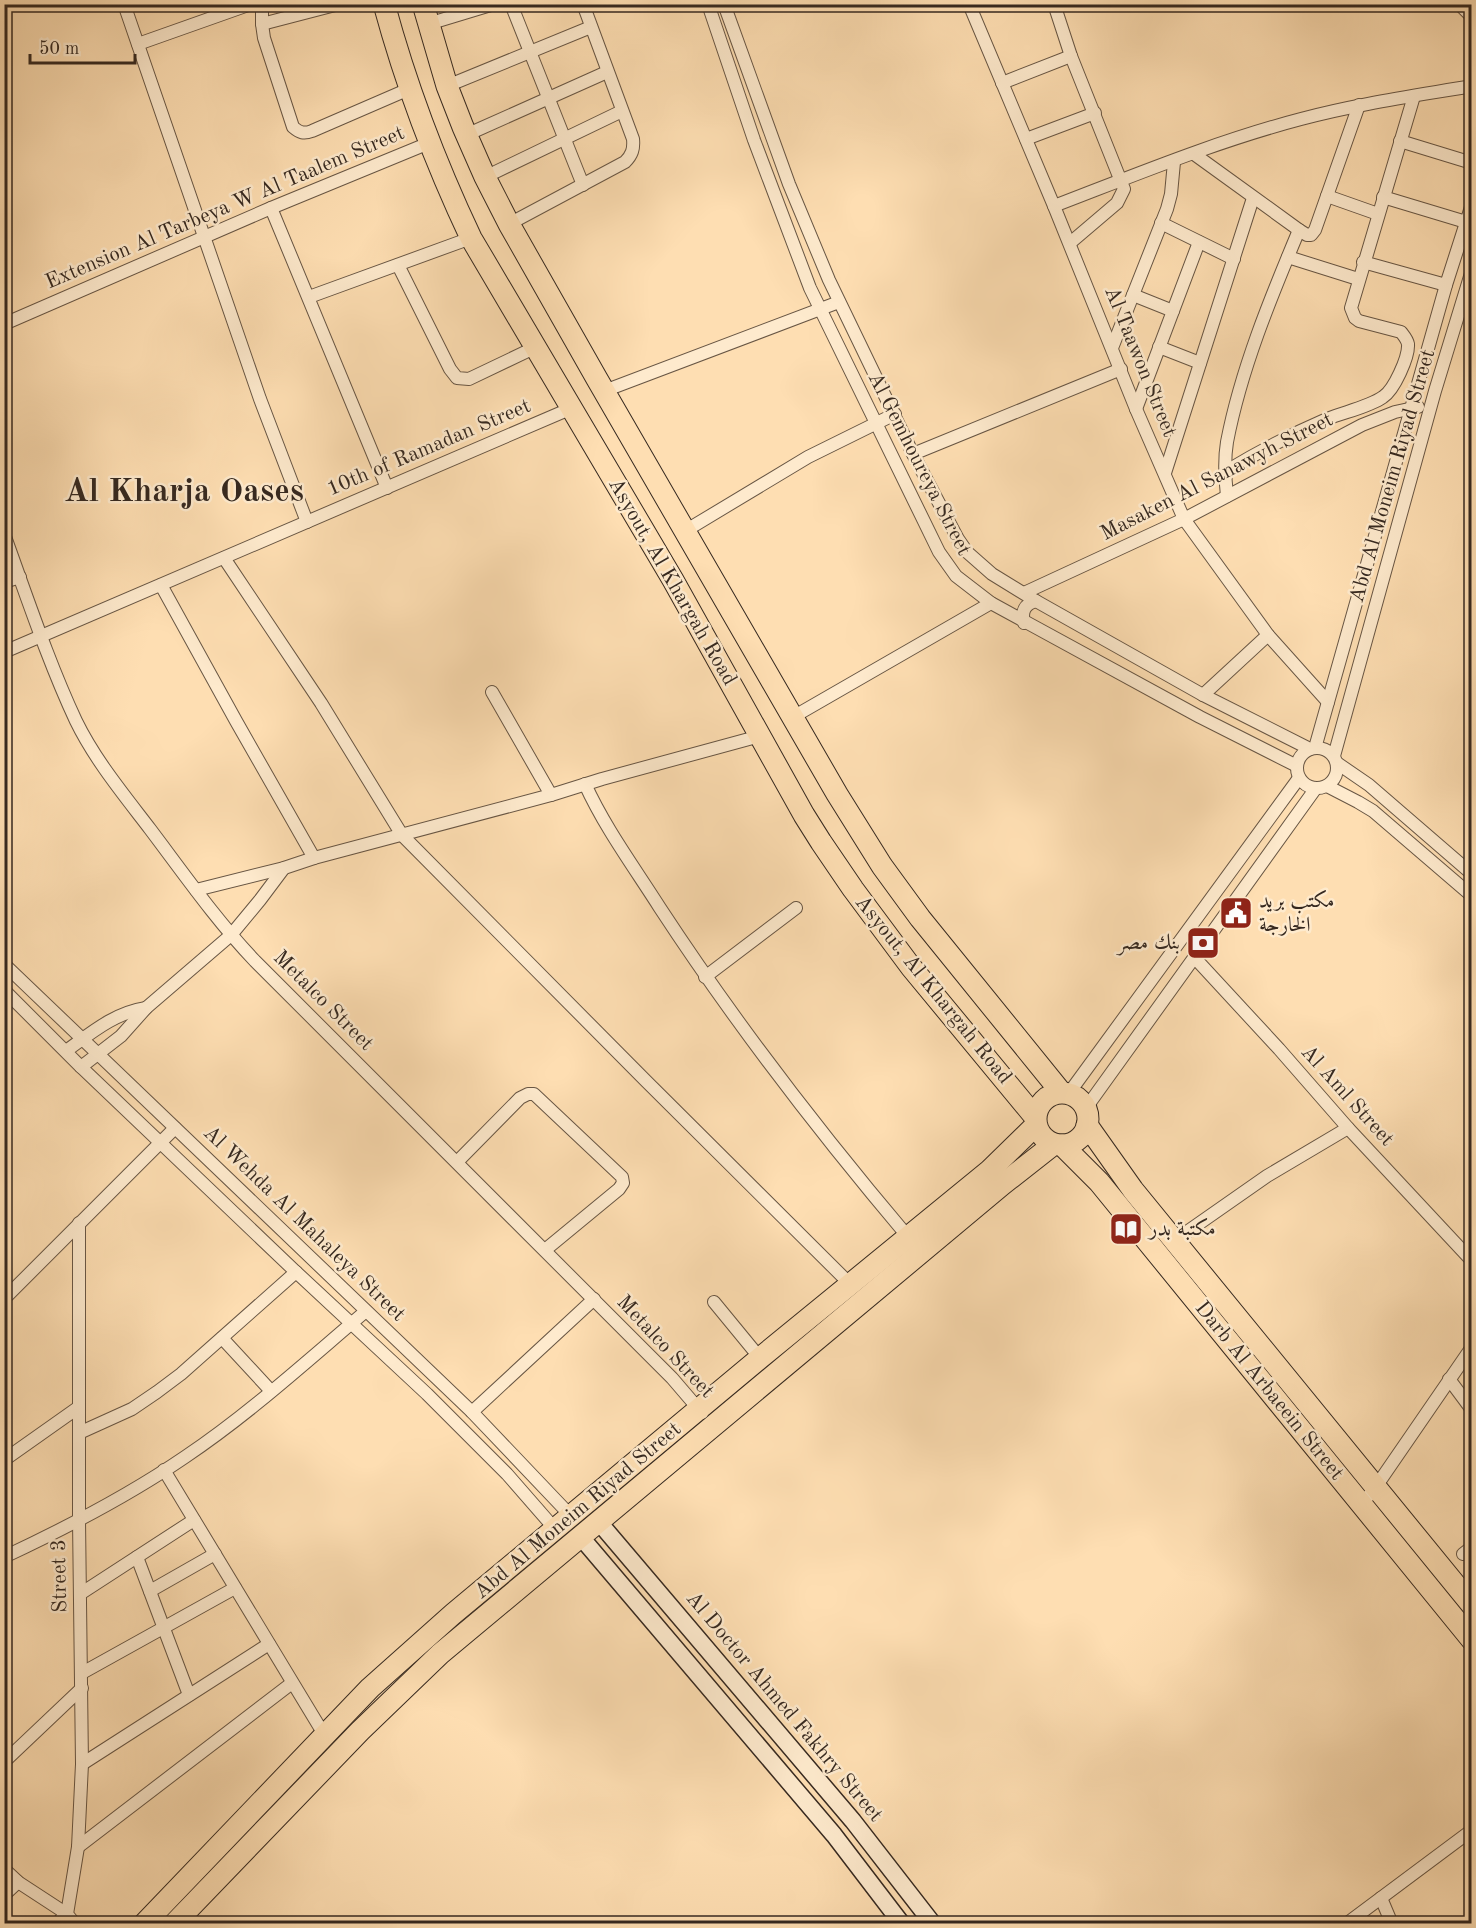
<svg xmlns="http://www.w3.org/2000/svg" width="1476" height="1928" font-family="'Old Standard TT',Amiri,serif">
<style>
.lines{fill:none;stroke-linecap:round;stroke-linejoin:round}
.street-casing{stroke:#685644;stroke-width:14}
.secondary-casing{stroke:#362920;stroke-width:19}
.highway-casing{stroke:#362920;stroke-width:23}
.street{stroke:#feeacd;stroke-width:12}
.secondary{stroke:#feeacd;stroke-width:16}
.highway{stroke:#fedeb2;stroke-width:21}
.labels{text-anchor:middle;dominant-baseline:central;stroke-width:5;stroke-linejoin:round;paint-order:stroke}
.street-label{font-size:21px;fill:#362920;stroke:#feeacd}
.poi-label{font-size:21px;fill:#362920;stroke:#feeacd;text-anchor:start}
.town-label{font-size:33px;font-weight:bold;fill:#362920;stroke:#feeacd}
</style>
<rect width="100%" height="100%" fill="#fedeb2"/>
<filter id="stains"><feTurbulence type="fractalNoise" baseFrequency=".00333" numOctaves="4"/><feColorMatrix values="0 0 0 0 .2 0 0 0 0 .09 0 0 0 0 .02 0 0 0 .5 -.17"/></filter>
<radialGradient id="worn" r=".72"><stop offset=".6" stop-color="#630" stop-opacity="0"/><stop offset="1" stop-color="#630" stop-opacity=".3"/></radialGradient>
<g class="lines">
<g class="street-casing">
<g id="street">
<path d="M 124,4 L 260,399 L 307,522"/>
<path d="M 262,4 L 262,24 L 264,38 L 293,127 C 300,133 304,134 312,131 L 409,89"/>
<path d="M 511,4 L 583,185"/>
<path d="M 708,4 L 754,140 L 810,288 L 939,552 L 956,576 L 991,603 L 1200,717 L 1297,766"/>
<path d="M 724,4 L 789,184 L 829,280 L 913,454 L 958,539 L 967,552 L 992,574 L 1036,601 L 1203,695 L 1310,749"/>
<path d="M 969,4 L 1054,206 L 1136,409 L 1184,519 L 1268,635 L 1328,702"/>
<path d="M 1054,4 L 1071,56 L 1124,189 L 1117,203 L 1070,243"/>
<path d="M 1459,4 L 1472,17"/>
<path d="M 4,5 L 6,4"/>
<path d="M 262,24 L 339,4"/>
<path d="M 428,24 L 494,4"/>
<path d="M 138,44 L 251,4"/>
<path d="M 1002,83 L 1071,56"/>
<path d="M 447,86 L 591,27"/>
<path d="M 466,135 L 607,72"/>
<path d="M 1026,139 L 1095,113"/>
<path d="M 1400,141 L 1472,163"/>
<path d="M 1194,154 L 1299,230 L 1307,235 L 1311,235 L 1315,230 L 1359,105"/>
<path d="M 485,177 L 622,111"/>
<path d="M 1327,196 L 1378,214"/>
<path d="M 1383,197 L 1466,222"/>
<path d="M 1054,206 C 1135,175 1217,141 1301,119 C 1357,104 1414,96 1472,86"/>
<path d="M 271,208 L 387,488"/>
<path d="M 1161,223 L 1234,259"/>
<path d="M 509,224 L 625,162 C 632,155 634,149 633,139 L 583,4"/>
<path d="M 1288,257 L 1358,279"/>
<path d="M 1363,262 L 1446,285"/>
<path d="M 398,265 L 450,369 L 457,378 L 469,379 L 536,347"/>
<path d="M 1133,295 L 1173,311"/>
<path d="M 309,297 L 471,238"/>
<path d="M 4,324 L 271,208 L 429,143"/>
<path d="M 1159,347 L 1200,363"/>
<path d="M 1112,348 L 1167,209 L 1171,194 L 1174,162"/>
<path d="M 604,391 L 839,302"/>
<path d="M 1136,409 L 1199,242"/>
<path d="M 913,454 L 1121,369"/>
<path d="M 1225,472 C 1258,452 1292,434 1327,419 C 1344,412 1369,407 1383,397 C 1394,390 1409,357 1408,344 C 1407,339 1404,336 1401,332 L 1359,321 L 1355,318 L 1351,308 L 1414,96"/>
<path d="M 1165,473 L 1253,198"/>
<path d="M 1227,496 C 1225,478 1224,460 1227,442 C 1241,369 1271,297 1299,230"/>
<path d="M 685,531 L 808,457 L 895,414"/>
<path d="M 4,534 C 27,597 48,661 76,721 C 95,760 124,795 150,829 C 184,874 216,920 255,961 L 672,1378 L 702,1413"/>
<path d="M 224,558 L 321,703 L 402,835 L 646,1081 L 851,1285"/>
<path d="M 4,582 L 20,577"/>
<path d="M 161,585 L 236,721 L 314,858 L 284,868 L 196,890"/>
<path d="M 1024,593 L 1184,519 L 1362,425 L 1395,412 L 1418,407"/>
<path d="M 1024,623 C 1021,611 1025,604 1036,601"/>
<path d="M 4,652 L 572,408"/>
<path d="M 492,692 L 551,795"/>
<path d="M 1203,695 L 1268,635"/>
<path d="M 793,717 L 991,603"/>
<circle cx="1317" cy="768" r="20"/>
<path d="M 1315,748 L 1446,285 L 1472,204"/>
<path d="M 1334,756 L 1435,391 L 1472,270"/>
<path d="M 1337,763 L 1369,785 L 1472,874"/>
<path d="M 585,784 C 605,828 634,867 660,908 C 736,1024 820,1133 909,1238"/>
<path d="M 1327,786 L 1358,802 L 1373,811 L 1472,896"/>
<path d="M 314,858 L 551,795 L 602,779 L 760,736"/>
<path d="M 1194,957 L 1279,1049 L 1348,1128 L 1472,1261"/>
<path d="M 4,964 L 472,1412 L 571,1516"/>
<path d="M 705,977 L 796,908"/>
<path d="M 4,990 L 81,1067 L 296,1272 L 427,1394 L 507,1474 L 555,1529"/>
<path d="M 66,1051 C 91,1033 114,1013 146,1008"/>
<path d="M 81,1067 L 121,1036 L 146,1008 L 231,935 L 260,900 L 284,868"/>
<path d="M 1069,1093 L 1299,778"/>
<path d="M 1086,1108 L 1316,788"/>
<path d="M 457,1162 L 520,1098 L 528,1094 L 534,1094 L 622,1177 L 623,1183 L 619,1189 L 545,1250"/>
<path d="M 1174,1241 L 1267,1176 L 1348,1128"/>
<path d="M 4,1299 L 175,1128"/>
<path d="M 714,1302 L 760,1358"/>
<path d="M 222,1338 L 271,1391"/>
<path d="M 1449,1379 L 1472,1410"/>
<path d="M 472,1412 L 594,1299"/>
<path d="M 79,1433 L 132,1409 L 157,1392 L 181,1374 L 296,1272"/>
<path d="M 4,1460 L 79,1407"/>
<path d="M 164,1470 L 325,1736"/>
<path d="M 1361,1505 L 1375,1488 L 1472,1347"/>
<path d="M 1463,1554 L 1472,1547"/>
<path d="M 4,1557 C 66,1528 128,1496 185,1457 C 249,1414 307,1361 366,1311"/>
<path d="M 137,1557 L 189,1695"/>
<path d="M 150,1591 L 215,1554"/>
<path d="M 80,1594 L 194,1520"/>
<path d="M 82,1673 L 235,1588"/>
<path d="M 4,1762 L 82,1688"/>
<path d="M 82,1764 L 269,1644"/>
<path d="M 78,1847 L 292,1683"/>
<path d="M 4,1869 L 18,1882 L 67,1914 L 56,1924"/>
<path d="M 4,1895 L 18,1882"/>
<path d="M 1381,1898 L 1392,1924"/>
<path d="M 75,1924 L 67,1914 L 78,1847 L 82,1764 L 79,1520 L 79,1223"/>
<path d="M 1346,1924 L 1472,1830"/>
</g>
</g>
<g class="secondary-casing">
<g id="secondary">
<path d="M 598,1521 L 853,1821 L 933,1924"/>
<path d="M 580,1536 L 834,1835 L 902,1924"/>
</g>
</g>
<g class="highway-casing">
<g id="highway">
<path d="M 384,4 C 406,85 435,162 471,238 L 673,580 L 804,815 L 821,842 L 853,889 L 911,967 L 1035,1117"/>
<path d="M 423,4 L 447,86 L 463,127 L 485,177 L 509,224 L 597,379 L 837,794 L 882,866 L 920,918 L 1061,1092"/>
<circle cx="1062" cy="1119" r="26"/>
<path d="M 1087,1125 L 1133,1190 L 1472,1605"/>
<path d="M 1062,1145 L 1099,1182 L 1472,1640"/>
<path d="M 144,1924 L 370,1688 L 453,1614 L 760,1358 L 989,1171 L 1036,1125"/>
<path d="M 174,1924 L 360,1731 L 440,1654 L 1003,1184 L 1054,1144"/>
</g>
</g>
<use href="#street" class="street"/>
<use href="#secondary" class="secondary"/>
<use href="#highway" class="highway"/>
</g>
<defs>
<g id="civic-square" transform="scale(1.725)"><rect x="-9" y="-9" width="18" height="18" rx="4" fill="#8f2418" stroke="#feeacd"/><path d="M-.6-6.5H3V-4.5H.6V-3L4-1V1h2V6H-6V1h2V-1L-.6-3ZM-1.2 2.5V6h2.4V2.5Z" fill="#fff"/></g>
<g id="bank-square" transform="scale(1.725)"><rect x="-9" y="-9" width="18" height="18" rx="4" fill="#8f2418" stroke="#feeacd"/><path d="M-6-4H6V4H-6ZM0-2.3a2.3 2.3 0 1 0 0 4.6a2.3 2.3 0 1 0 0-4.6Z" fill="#fff"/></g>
<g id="library-square" transform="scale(1.725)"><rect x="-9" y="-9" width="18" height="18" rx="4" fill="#8f2418" stroke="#feeacd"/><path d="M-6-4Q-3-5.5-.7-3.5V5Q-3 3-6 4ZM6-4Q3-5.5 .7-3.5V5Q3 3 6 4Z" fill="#fff"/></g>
</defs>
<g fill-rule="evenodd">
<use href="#civic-square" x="1236" y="913"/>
<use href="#bank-square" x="1203" y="943"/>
<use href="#library-square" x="1126" y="1229"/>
</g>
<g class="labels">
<g class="street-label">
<text transform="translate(225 208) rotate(-23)">Extension Al Tarbeya W Al Taalem Street</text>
<text transform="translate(1140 362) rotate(68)">Al Taawon Street</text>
<text transform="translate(429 448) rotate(-23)">10th of Ramadan Street</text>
<text transform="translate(919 464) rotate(63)">Al Gemhoureya Street</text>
<text transform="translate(1393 476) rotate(-74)">Abd Al Moneim Riyad Street</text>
<text transform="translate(1217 477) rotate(-27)">Masaken Al Sanawyh Street</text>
<text transform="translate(672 582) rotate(60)">Asyout, Al Khargah Road</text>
<text transform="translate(933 990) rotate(51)">Asyout, Al Khargah Road</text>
<text transform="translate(323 1001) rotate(45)">Metalco Street</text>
<text transform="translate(1347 1096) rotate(48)">Al Aml Street</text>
<text transform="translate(304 1224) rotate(44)">Al Wehda Al Mahaleya Street</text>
<text transform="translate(665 1347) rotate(47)">Metalco Street</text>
<text transform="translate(1269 1391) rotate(51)">Darb Al Arbaeein Street</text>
<text transform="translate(578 1511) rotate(-40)">Abd Al Moneim Riyad Street</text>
<text transform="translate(60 1576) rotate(-91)">Street 3</text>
<text transform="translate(784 1707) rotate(50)">Al Doctor Ahmed Fakhry Street</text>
</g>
<g class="poi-label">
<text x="1259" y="901">مكتب بريد<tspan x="1259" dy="24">الخارجة</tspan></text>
<text x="1180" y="943" text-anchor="end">بنك مصر</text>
<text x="1149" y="1229">مكتبة بدر</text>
</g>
<g class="town-label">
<text x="184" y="492">Al Kharja Oases</text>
</g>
</g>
<rect width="1476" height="1928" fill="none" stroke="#fedeb2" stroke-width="24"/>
<rect x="6" y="6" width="1464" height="1916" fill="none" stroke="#362920" stroke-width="3"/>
<rect x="12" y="12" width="1452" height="1904" fill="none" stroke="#362920" stroke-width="1.5"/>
<path d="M30 54v9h105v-9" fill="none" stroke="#362920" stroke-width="3"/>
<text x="39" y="54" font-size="18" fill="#362920" stroke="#feeacd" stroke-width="4.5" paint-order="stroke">50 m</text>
<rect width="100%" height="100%" filter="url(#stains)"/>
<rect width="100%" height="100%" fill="url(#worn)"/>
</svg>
